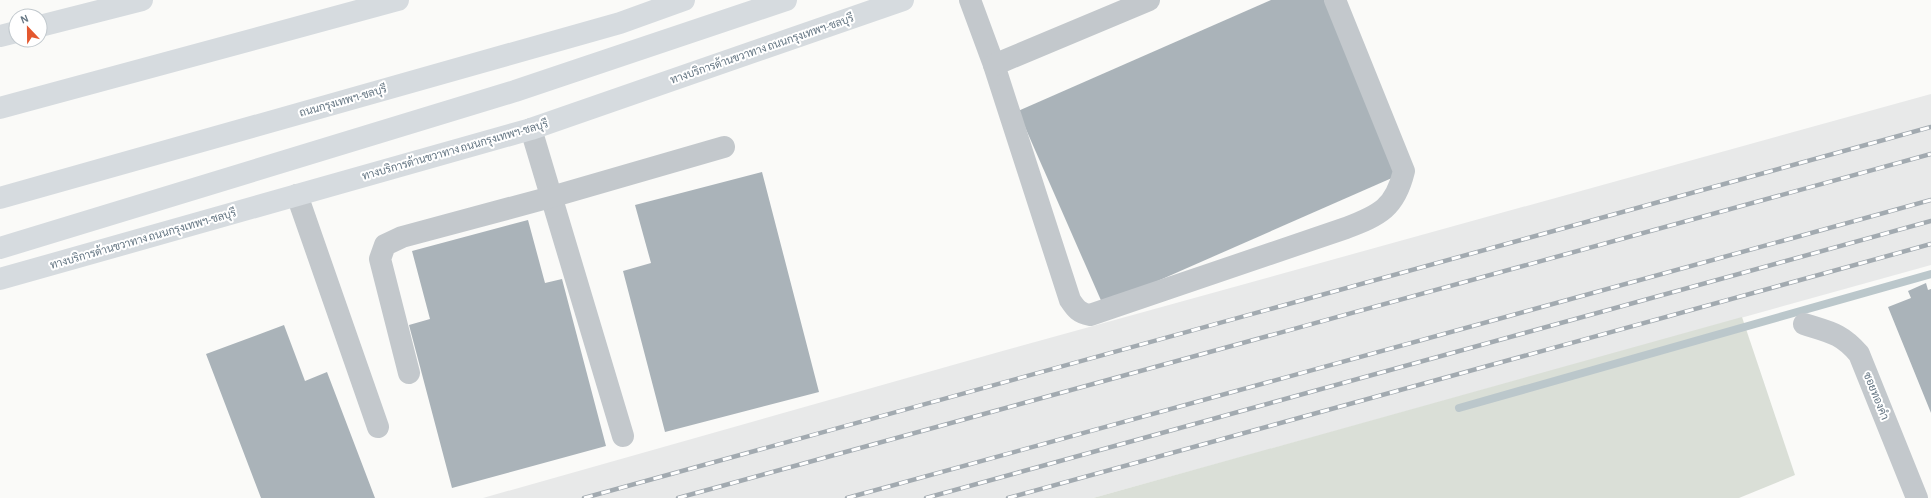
<svg xmlns="http://www.w3.org/2000/svg" width="1931" height="498" font-family="'Alegreya Sans',Sarabun,sans-serif">
<style>
.built{fill:#e8e9e9}
.green{fill:#dadfd7}
.lines{fill:none;stroke-linecap:round;stroke-linejoin:round}
.stream{stroke:#bbc7cb;stroke-width:8}
.building{fill:#aab3b9}
.minor{stroke:#c3c8cc;stroke-width:22}
.major{stroke:#d6dbdf;stroke-width:22}
.highway{stroke:#d6dbdf;stroke-width:22}
.rail-casing{stroke:#a2aab0;stroke-width:4.5}
.rail{stroke:#fff;stroke-width:3;stroke-dasharray:9;stroke-linecap:butt}
.labels{text-anchor:middle;dominant-baseline:central;stroke-width:4;stroke-linejoin:round;paint-order:stroke}
.street-label{font-size:11px;fill:#657683;stroke:#fff}
</style>
<rect width="100%" height="100%" fill="#fafaf8"/>
<path class="built" d="M 1931,94 L 1931,265 L 1310,438 L 1093,498 L 483,498 L 1006,350 Z"/>
<path class="green" d="M 1742,317 L 1795,475 L 1739,498 L 1093,498 Z"/>
<g class="lines">
<path class="stream" d="M 1459,408 L 1931,274"/>
</g>
<g class="building">
<path d="M 1271,0 L 1324,0 L 1401,174 L 1103,305 L 1018,111 Z"/>
<path d="M 762,172 L 819,392 L 665,432 L 623,271 L 651,263 L 635,205 Z"/>
<path d="M 528,220 L 545,283 L 562,279 L 606,446 L 452,488 L 409,325 L 430,319 L 412,251 Z"/>
<path d="M 1926,283 L 1928,290 L 1931,289 L 1931,413 L 1888,307 L 1911,298 L 1908,291 Z"/>
<path d="M 284,325 L 305,381 L 327,372 L 375,498 L 261,498 L 206,354 Z"/>
</g>
<g class="lines">
<g class="minor">
<path d="M 970,0 L 994,65 L 1070,300 C 1076,309 1079,313 1090,315 L 1346,228 C 1380,215 1395,208 1404,171 L 1335,0"/>
<path d="M 994,65 L 1149,0"/>
<path d="M 531,129 L 623,436"/>
<path d="M 297,195 L 378,427"/>
<path d="M 1804,324 C 1829,332 1841,333 1859,354 L 1917,498"/>
<path d="M 409,373 L 380,259 L 385,245 L 402,237 L 551,197 L 724,147"/>
</g>
<g class="major">
<path d="M 40,26 L 142,0"/>
<path d="M 0,36 L 16,32"/>
<path d="M 0,279 L 531,129 L 903,0"/>
</g>
<g class="highway">
<path d="M 0,108 L 398,0"/>
<path d="M 0,198 L 620,23 L 684,0"/>
<path d="M 0,248 L 515,91 L 786,0"/>
</g>
<g class="rail-casing">
<g id="rail">
<path d="M 584,498 L 1931,127"/>
<path d="M 678,498 L 1931,154"/>
<path d="M 847,498 L 1931,200"/>
<path d="M 926,498 L 1931,221"/>
<path d="M 1008,498 L 1931,244"/>
</g>
</g>
<use href="#rail" class="rail"/>
</g>
<g class="labels">
<g class="street-label">
<text transform="translate(762 49) rotate(-19)">ทางบริการด้านขวาทาง ถนนกรุงเทพฯ-ชลบุรี</text>
<text transform="translate(343 101) rotate(-16)">ถนนกรุงเทพฯ-ชลบุรี</text>
<text transform="translate(455 150) rotate(-16)">ทางบริการด้านขวาทาง ถนนกรุงเทพฯ-ชลบุรี</text>
<text transform="translate(143 239) rotate(-16)">ทางบริการด้านขวาทาง ถนนกรุงเทพฯ-ชลบุรี</text>
<text transform="translate(1876 396) rotate(68)">ซอยทองคำ</text>
</g>
</g>
<g transform="translate(28 28) rotate(338)"><circle r="19" fill="#ffffff" stroke="#c1c8cd"/>
<path d="M0-3L7 15L0 10L-7 15Z" fill="#e4572e"/>
<text y="-6" font-size="11" font-weight="bold" text-anchor="middle" fill="#657683">N</text>
</g>
</svg>
